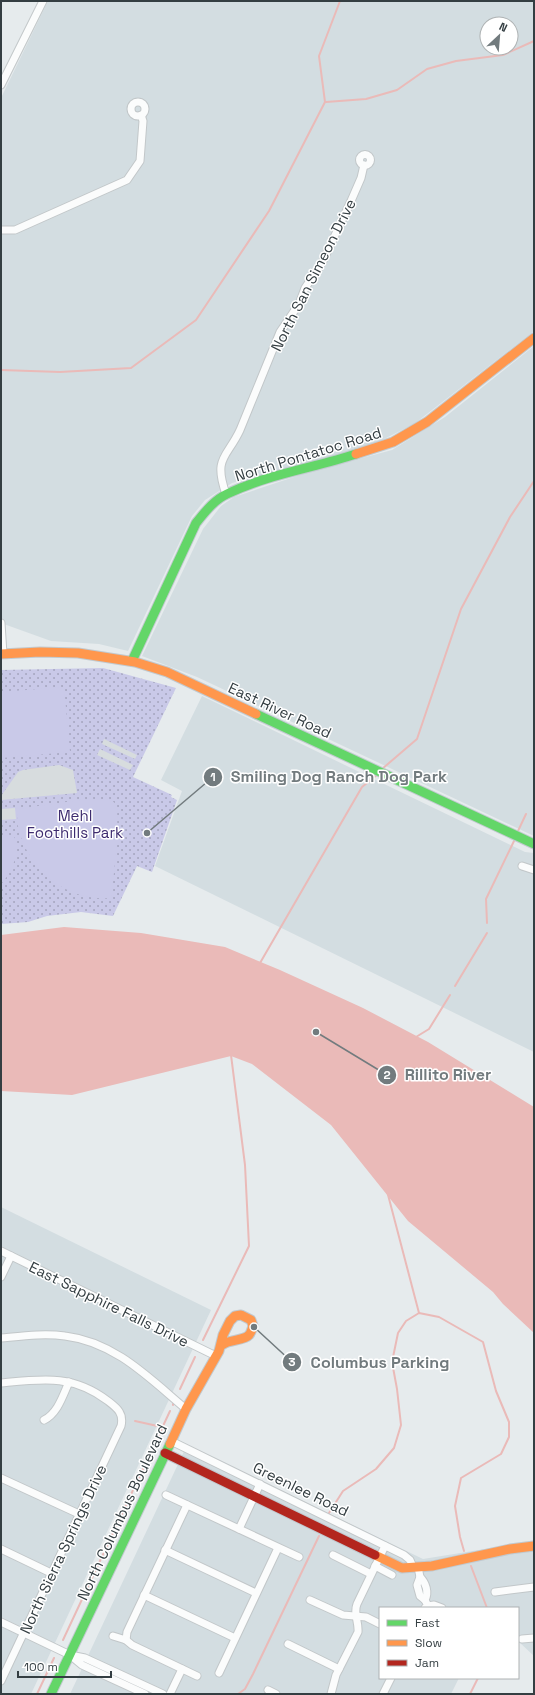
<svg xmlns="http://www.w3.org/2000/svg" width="535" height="1695" font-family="'Space Grotesk',sans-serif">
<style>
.residential{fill:#d3dde1;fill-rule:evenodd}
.grass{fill:url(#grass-dots)}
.pitch{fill:#c9c9e8}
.parking{fill:#d7dcde}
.water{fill:#eabab8}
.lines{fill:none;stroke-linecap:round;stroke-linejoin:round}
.stream{stroke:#eabab8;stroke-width:2}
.street-casing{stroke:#c2c7c9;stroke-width:9}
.fast-casing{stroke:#c1c9cf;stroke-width:11}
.slow-casing{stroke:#c1c9cf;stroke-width:11}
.jam-casing{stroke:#c1c9cf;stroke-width:11}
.street{stroke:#fbfcfc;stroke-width:7}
.fast{stroke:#63d668;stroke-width:9}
.slow{stroke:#ff974d;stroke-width:9}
.jam{stroke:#b3261e;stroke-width:9}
.labels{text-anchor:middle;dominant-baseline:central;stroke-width:3;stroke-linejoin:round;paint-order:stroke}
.street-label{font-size:15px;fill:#343e42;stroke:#fff}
.park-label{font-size:15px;fill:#3d2b6f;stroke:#fff}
.leader{fill:none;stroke:#727b7e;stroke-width:1.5}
.callout-dot{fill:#727b7e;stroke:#fff;stroke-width:1.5}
.mark-label{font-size:12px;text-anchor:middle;font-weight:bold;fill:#fff}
.callout-label{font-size:16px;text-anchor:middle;font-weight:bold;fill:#727b7e;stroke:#fff;stroke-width:3;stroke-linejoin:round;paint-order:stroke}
</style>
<defs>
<pattern id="grass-dots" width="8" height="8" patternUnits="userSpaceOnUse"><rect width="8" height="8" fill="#c9c9e8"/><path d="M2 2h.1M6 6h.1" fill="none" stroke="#a4a5be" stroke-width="1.8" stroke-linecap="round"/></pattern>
</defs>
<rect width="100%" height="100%" fill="#e6ebed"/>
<g class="residential">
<path d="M 48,1 L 534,1 L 534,331 L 414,424 L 382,440 L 355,451 L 308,462 L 232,483 L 205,500 L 192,516 L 128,651 L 99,644 L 51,641 L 1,623 L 1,98 ZM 487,24 L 511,24 L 511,48 L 487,48 Z"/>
<path d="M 534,346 L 534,836 L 197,677 L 142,656 L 203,529 L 221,506 L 234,497 L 306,473 L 392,450 L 445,417 Z"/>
<path d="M 202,696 L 525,852 L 534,853 L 534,1052 L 155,866 L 182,791 L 161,780 Z"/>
<path d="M 1,1207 L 211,1310 L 31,1694 L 1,1694 Z"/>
<path d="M 187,1445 L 423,1559 L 529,1542 L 534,1540 L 534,1656 L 518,1641 L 518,1608 L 380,1608 L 380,1678 L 459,1678 L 451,1694 L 70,1694 Z"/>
</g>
<path class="grass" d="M 103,668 L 176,688 L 133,777 L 172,795 L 171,797 L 177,800 L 152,872 L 137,866 L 113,916 L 81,912 L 47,916 L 28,922 L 1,924 L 1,670 Z"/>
<g class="pitch">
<path d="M 64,687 L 70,752 L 1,758 L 1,692 Z"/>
<path d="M 110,799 L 117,805 C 118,837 115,867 111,898 C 69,902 30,872 19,831 C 17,824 17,816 17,809 L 80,800 Z"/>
<path d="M 1,835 L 12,835 C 25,845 10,875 1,884 Z"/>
</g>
<g class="parking">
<path d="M 104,739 L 137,755 L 135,759 L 102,744 Z"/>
<path d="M 100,749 L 133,765 L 130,770 L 97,755 Z"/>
<path d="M 59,765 L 73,770 L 77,793 L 1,800 L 1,796 L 18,772 L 23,770 Z"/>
<path d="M 15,808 L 16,819 L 1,820 L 1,809 Z"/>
</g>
<path class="water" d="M 64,927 L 141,933 L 225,947 L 280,970 L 363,1008 L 428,1042 L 534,1107 L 534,1333 L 503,1304 L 493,1292 L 408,1221 L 331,1125 L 252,1064 L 231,1056 L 72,1095 L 1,1091 L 1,935 Z"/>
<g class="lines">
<g class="stream">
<path d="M 326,102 L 366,99 L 397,90 L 427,69 L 456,61 L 503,55 L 534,41"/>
<path d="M 1,370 L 60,372 L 131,368 L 196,320 L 269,211 L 325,102 L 319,56 L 340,1"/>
<path d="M 382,769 L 417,739 L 461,609 L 510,517 L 534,481"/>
<path d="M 518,831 L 526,814"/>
<path d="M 487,923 L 486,899 L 514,841"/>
<path d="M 260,963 L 362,787 L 378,774"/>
<path d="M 455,986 L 487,933"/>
<path d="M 416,1037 L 429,1029 L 450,995"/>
<path d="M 387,1191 L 419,1313"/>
<path d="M 203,1340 L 249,1246 L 245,1165 L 231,1055"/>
<path d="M 180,1389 L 195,1357"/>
<path d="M 173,1405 L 173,1404"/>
<path d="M 135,1421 L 162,1427"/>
<path d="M 329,1513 L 343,1491 L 376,1469 L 394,1448 L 401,1425 L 397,1389 L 392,1362 L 398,1333 L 406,1321 L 419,1313 L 439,1317 L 483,1342 L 496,1391 L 509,1422 L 509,1437 L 501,1454 L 461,1478 L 455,1506 L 460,1537 L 464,1551"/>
<path d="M 471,1566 L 487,1608"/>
<path d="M 63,1640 L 170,1411"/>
<path d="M 37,1694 L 54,1658"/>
<path d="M 238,1694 L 245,1689 L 253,1674 L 319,1536"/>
<path d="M 470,1694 L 478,1678"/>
</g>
<g class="street-casing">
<g id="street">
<path d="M 1,85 L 43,1"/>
<circle cx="138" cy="109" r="7"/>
<circle cx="365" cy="160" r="5.5"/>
<path d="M 1,230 L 15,230 L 127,180 L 140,161 L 143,121 L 141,115"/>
<path d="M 226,494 C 213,457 227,458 240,430 L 280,332 L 299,304 L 305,288 L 322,263 L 351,201 L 361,178 L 364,165"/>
<path d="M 1,623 L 3,654"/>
<path d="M 522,866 L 534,870"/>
<path d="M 1,1251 L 216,1356"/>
<path d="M 1,1277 L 11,1256"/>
<path d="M 1,1338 C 22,1336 44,1333 65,1336 C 115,1342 149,1378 186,1409"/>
<path d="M 1,1383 C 42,1379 73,1374 108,1401 C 117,1408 124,1413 121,1426 L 1,1681"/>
<path d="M 44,1420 C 58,1413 63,1395 69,1382"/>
<path d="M 171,1441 L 404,1555 L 410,1560 L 413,1567"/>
<path d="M 1,1478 L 79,1514"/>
<path d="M 166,1495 L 299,1557"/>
<path d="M 239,1529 L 260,1484"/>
<path d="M 1,1549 L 51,1573"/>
<path d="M 165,1550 L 256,1593"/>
<path d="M 333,1555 L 371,1574"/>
<path d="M 375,1566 L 392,1575"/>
<path d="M 418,1567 L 420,1577 L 417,1585 L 420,1596 L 425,1600 L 428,1606 L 425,1608"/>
<path d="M 420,1577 C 426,1583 429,1592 425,1600"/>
<path d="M 495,1592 L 534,1587"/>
<path d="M 144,1595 L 235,1638"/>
<path d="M 310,1600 L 343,1615 L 366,1617 L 380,1624"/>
<path d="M 428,1606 L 434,1605 L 442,1608"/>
<path d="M 1,1622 L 70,1655"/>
<path d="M 113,1636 L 126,1640 L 132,1645 L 197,1676"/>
<path d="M 522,1639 L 534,1638"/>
<path d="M 126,1640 L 127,1632 L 187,1505"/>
<path d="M 288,1644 L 339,1669"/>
<path d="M 219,1673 L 278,1548"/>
<path d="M 268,1690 L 276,1694"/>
<path d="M 145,1694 L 82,1665 L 70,1655 L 85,1658 L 163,1694"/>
<path d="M 170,1694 L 182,1669"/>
<path d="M 331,1694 L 336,1675 L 358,1632 C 359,1622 353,1614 357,1604 L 385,1546"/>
<path d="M 383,1694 L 391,1678"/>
</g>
</g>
<g class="fast-casing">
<g id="fast">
<path d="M 132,661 L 196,523 C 205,512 214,500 227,494 C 268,474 314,468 356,454"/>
<path d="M 256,714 L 534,844"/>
<path d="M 51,1694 L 170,1444"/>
</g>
</g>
<g class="slow-casing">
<g id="slow">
<path d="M 356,454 L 393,442 L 427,422 L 534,338"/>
<path d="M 1,654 L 40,652 L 78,653 L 135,662 L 167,672 L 256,714"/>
<path d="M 170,1444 L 186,1409 L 219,1351 L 223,1335 L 230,1321 L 235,1316 L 241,1315 L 251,1320 L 253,1326 C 252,1329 251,1333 249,1335 C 244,1341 229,1339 222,1345"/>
<path d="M 375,1555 L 402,1568 L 432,1566 L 510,1549 L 534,1546"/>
</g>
</g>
<g class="jam-casing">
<path id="jam" d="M 165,1453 L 375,1555"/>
</g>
<use href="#street" class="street"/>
<use href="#fast" class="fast"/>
<use href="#slow" class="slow"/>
<use href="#jam" class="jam"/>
</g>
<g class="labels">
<g class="street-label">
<text transform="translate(313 275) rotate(-63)">North San Simeon Drive</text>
<text transform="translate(308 454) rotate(-17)">North Pontatoc Road</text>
<text transform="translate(280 710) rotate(25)">East River Road</text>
<text transform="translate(109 1304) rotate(26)">East Sapphire Falls Drive</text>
<text transform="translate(301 1489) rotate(26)">Greenlee Road</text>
<text transform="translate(122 1512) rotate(-65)">North Columbus Boulevard</text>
<text transform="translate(63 1549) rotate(-65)">North Sierra Springs Drive</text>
</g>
<g class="park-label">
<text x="75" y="815">Mehl<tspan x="75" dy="17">Foothills Park</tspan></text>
</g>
</g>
<path class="leader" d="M147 833L213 777M316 1032L387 1075M254 1327L292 1362"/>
<g class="callout-dot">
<circle cx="147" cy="833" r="4"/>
<circle cx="316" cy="1032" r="4"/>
<circle cx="254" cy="1327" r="4"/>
<circle cx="213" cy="777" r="10"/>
<circle cx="387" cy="1075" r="10"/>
<circle cx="292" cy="1362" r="10"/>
</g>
<g class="mark-label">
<text x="213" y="781">1</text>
<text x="387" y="1079">2</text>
<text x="292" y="1366">3</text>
</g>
<g class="callout-label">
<text x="339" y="782">Smiling Dog Ranch Dog Park</text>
<text x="448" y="1080">Rillito River</text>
<text x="380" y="1368">Columbus Parking</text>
</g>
<rect width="535" height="1695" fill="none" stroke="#343e42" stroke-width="4"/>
<rect x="379" y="1607" width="140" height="72" fill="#ffffff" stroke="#aeb2b3"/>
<rect x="387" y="1620" width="20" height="6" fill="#63d668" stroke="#aeb2b3"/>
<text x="415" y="1627" font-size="12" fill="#343e42">Fast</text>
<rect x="387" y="1640" width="20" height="6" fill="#ff974d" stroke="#aeb2b3"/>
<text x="415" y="1647" font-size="12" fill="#343e42">Slow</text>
<rect x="387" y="1660" width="20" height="6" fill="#b3261e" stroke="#aeb2b3"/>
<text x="415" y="1667" font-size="12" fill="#343e42">Jam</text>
<g transform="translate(499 36) rotate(26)"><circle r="19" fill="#ffffff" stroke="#aeb2b3"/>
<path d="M0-3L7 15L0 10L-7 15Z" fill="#727b7e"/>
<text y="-6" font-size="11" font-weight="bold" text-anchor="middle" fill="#343e42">N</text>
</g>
<path d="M18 1671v6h93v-6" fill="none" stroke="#343e42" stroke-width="2"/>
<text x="24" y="1671" font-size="12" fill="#343e42" stroke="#ffffff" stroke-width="3" paint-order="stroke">100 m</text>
</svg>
